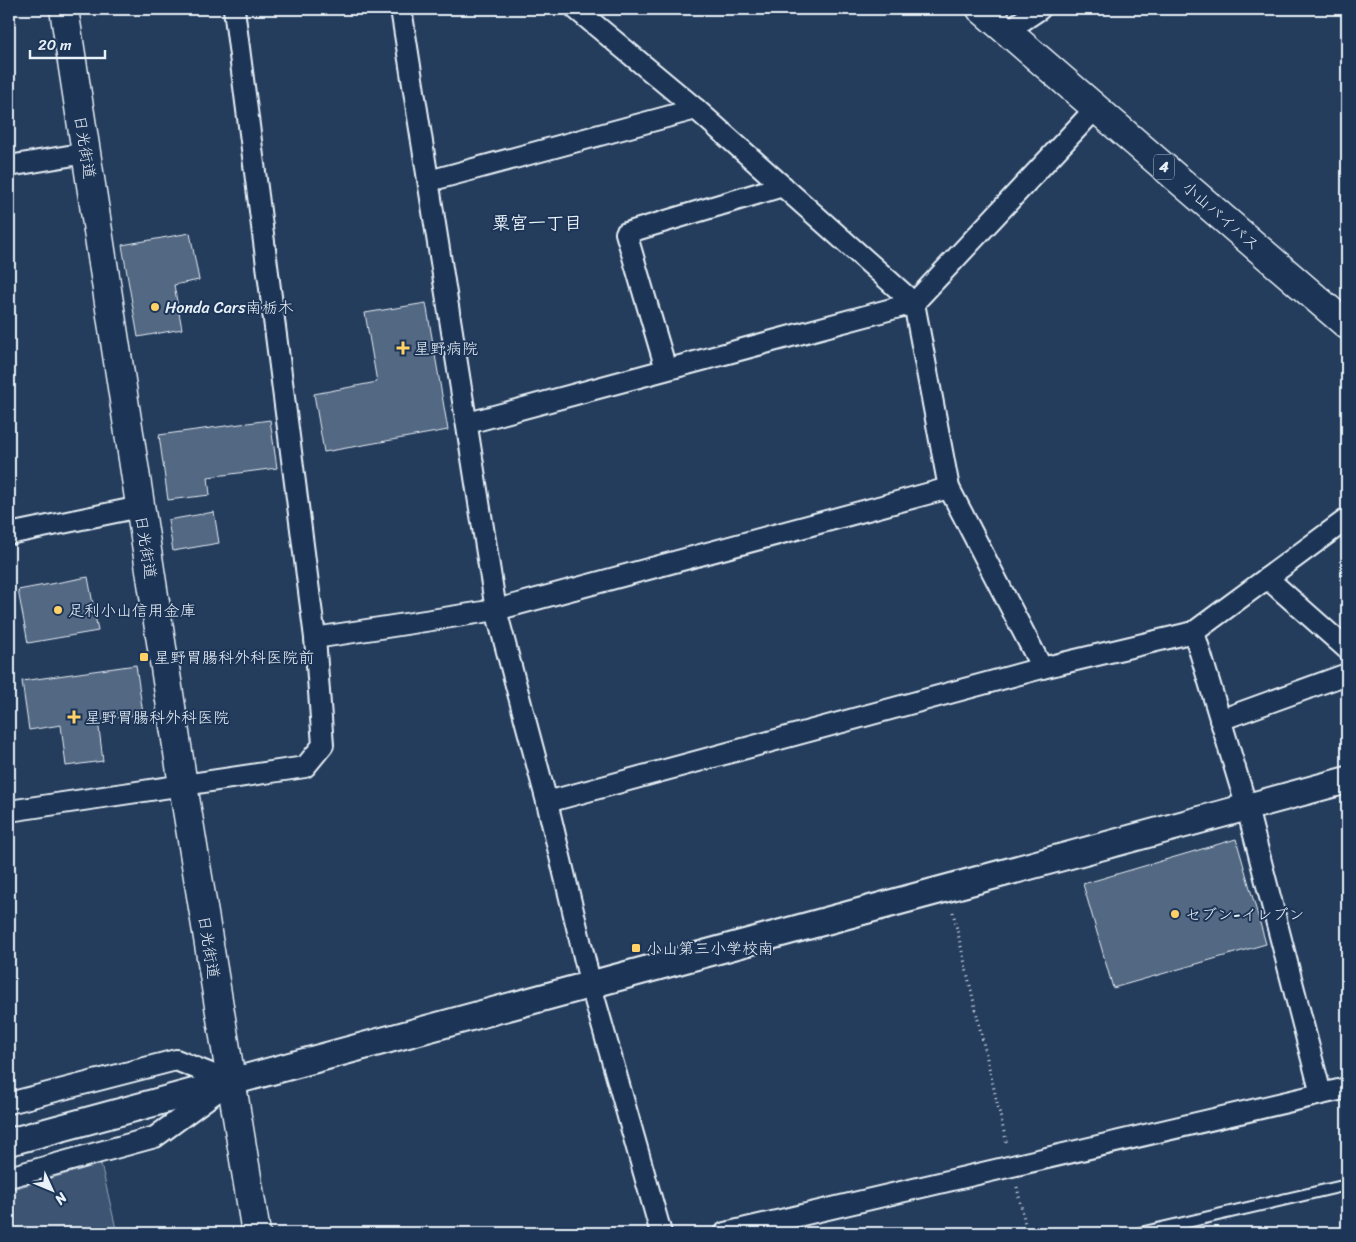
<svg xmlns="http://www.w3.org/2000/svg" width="1356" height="1242" font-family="Sriracha,'Klee One',sans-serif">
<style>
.green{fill:#3e5472;stroke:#93a2b5}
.building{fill:#536782;stroke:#e8f1f8}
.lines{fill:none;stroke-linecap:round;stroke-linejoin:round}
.service-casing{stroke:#e8f1f8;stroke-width:14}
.minor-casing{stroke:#e8f1f8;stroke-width:24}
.tertiary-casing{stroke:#e8f1f8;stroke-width:30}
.secondary-casing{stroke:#e8f1f8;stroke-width:31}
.trunk-casing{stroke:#e8f1f8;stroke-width:31}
.path{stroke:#e8f1f8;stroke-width:3;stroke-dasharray:1 4;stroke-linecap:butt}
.service{stroke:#1d3557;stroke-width:10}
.minor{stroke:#1d3557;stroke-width:20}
.tertiary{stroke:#1d3557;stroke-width:26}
.secondary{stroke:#1d3557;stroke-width:28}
.trunk{stroke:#1d3557;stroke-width:28}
.poi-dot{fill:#ffd166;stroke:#1d3557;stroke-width:2}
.labels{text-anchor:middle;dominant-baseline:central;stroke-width:4;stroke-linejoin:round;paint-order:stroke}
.shield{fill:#1d3557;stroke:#abb9c8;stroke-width:1}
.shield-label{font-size:15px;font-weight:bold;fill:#e8f1f8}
.street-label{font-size:16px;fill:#e8f1f8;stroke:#1d3557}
.poi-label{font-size:16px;fill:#e8f1f8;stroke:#1d3557;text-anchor:start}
.neighbourhood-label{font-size:18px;font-weight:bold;fill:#e8f1f8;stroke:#1d3557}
</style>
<rect width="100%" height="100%" fill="#253d5d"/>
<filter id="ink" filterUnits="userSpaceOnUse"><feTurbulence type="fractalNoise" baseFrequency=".02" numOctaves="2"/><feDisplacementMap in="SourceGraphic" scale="10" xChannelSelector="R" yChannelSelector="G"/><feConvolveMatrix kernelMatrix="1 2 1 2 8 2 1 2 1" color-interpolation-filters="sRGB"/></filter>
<g filter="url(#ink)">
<path class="green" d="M 101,1164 L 117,1233 L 9,1233 L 9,1190 Z"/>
<g class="building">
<path d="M 190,233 L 199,280 L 174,285 L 182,329 L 138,337 L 122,245 Z"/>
<path d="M 426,303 L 448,430 L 324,452 L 314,394 L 377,382 L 365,313 Z"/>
<path d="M 270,420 L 277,468 L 208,477 L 210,495 L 168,500 L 159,435 Z"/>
<path d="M 214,512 L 219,543 L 173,551 L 168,520 Z"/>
<path d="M 88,577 L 98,631 L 28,643 L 18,590 Z"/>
<path d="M 136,665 L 143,714 L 98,720 L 103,761 L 66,766 L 61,725 L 29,730 L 22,681 Z"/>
<path d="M 1236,839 L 1266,944 L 1113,988 L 1083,884 Z"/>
</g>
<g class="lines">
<g class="service-casing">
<path id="service" d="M 1140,1233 L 1347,1185"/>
</g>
<g class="minor-casing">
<g id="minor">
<path d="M 401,9 L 496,610 L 547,802 L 591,986 L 661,1233"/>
<path d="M 576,9 L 696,109 L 914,303 L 949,488 L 1042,668"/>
<path d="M 1007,31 L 1040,9"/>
<path d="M 9,166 L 86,153"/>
<path d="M 429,181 L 696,109"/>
<path d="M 666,369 L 626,233 L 783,186"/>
<path d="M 468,423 L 914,303 L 1096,108"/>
<path d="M 9,534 L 140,507"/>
<path d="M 1267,578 L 1347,649"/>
<path d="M 1194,632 L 1247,808 L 1321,1094"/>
<path d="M 315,638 L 496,610 L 949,488"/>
<path d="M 1220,720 L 1347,674"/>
<path d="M 547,802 L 1042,668 L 1194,632 L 1347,519"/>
<path d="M 9,811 L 305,767 L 323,745 L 315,638 L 234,9"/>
<path d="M 9,1103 L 176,1060 L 231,1082"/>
<path d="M 9,1177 L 155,1137 L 223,1087"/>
<path d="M 725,1233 L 1347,1088"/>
</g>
</g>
<g class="tertiary-casing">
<path id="tertiary" d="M 9,1142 L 1347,780"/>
</g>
<g class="secondary-casing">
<path id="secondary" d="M 64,9 L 183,785 L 256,1233"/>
</g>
<g class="trunk-casing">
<path id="trunk" d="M 981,9 L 1347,325"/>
</g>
<g class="path">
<path d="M 953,912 L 1007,1145"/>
<path d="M 1017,1187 L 1027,1233"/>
</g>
<use href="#service" class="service"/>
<use href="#minor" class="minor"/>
<use href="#tertiary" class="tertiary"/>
<use href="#secondary" class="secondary"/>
<use href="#trunk" class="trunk"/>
</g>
</g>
<g class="poi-dot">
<circle cx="155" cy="307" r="5"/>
<path d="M400.5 340.5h5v5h5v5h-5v5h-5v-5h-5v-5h5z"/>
<circle cx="58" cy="610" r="5"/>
<rect x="139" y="652" width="10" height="10" rx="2.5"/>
<path d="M71.5 709.5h5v5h5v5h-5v5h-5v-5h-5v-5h5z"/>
<circle cx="1175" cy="914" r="5"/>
<rect x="631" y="943" width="10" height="10" rx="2.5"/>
</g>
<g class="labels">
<rect class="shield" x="1154" y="154.5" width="20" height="25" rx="4"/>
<g class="shield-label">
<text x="1164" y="167">4</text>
</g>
<g class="street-label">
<text transform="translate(85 147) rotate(81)">日光街道</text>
<text transform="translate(1221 216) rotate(41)">小山バイパス</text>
<text transform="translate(146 547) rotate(81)">日光街道</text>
<text transform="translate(209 947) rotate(81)">日光街道</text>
</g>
<g class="poi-label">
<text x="165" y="307">Honda Cars南栃木</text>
<text x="414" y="348">星野病院</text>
<text x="68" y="610">足利小山信用金庫</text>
<text x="154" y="657">星野胃腸科外科医院前</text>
<text x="85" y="717">星野胃腸科外科医院</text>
<text x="1185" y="914">セブン-イレブン</text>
<text x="646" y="948">小山第三小学校南</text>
</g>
<g class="neighbourhood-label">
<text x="537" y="223">粟宮一丁目</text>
</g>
</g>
<rect width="1356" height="1242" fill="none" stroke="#1d3557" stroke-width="30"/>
<rect x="15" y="15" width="1326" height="1212" fill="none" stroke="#e8f1f8" stroke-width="2" filter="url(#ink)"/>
<g transform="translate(52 1190) rotate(134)" stroke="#1d3557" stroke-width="4" paint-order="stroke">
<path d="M0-4L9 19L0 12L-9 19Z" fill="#e8f1f8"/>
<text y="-8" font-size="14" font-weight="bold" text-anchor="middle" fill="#e8f1f8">N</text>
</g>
<path d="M30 50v8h75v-8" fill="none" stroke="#e8f1f8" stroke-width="2.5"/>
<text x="38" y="50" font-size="15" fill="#e8f1f8" stroke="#1d3557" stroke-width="4" paint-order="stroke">20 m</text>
</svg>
